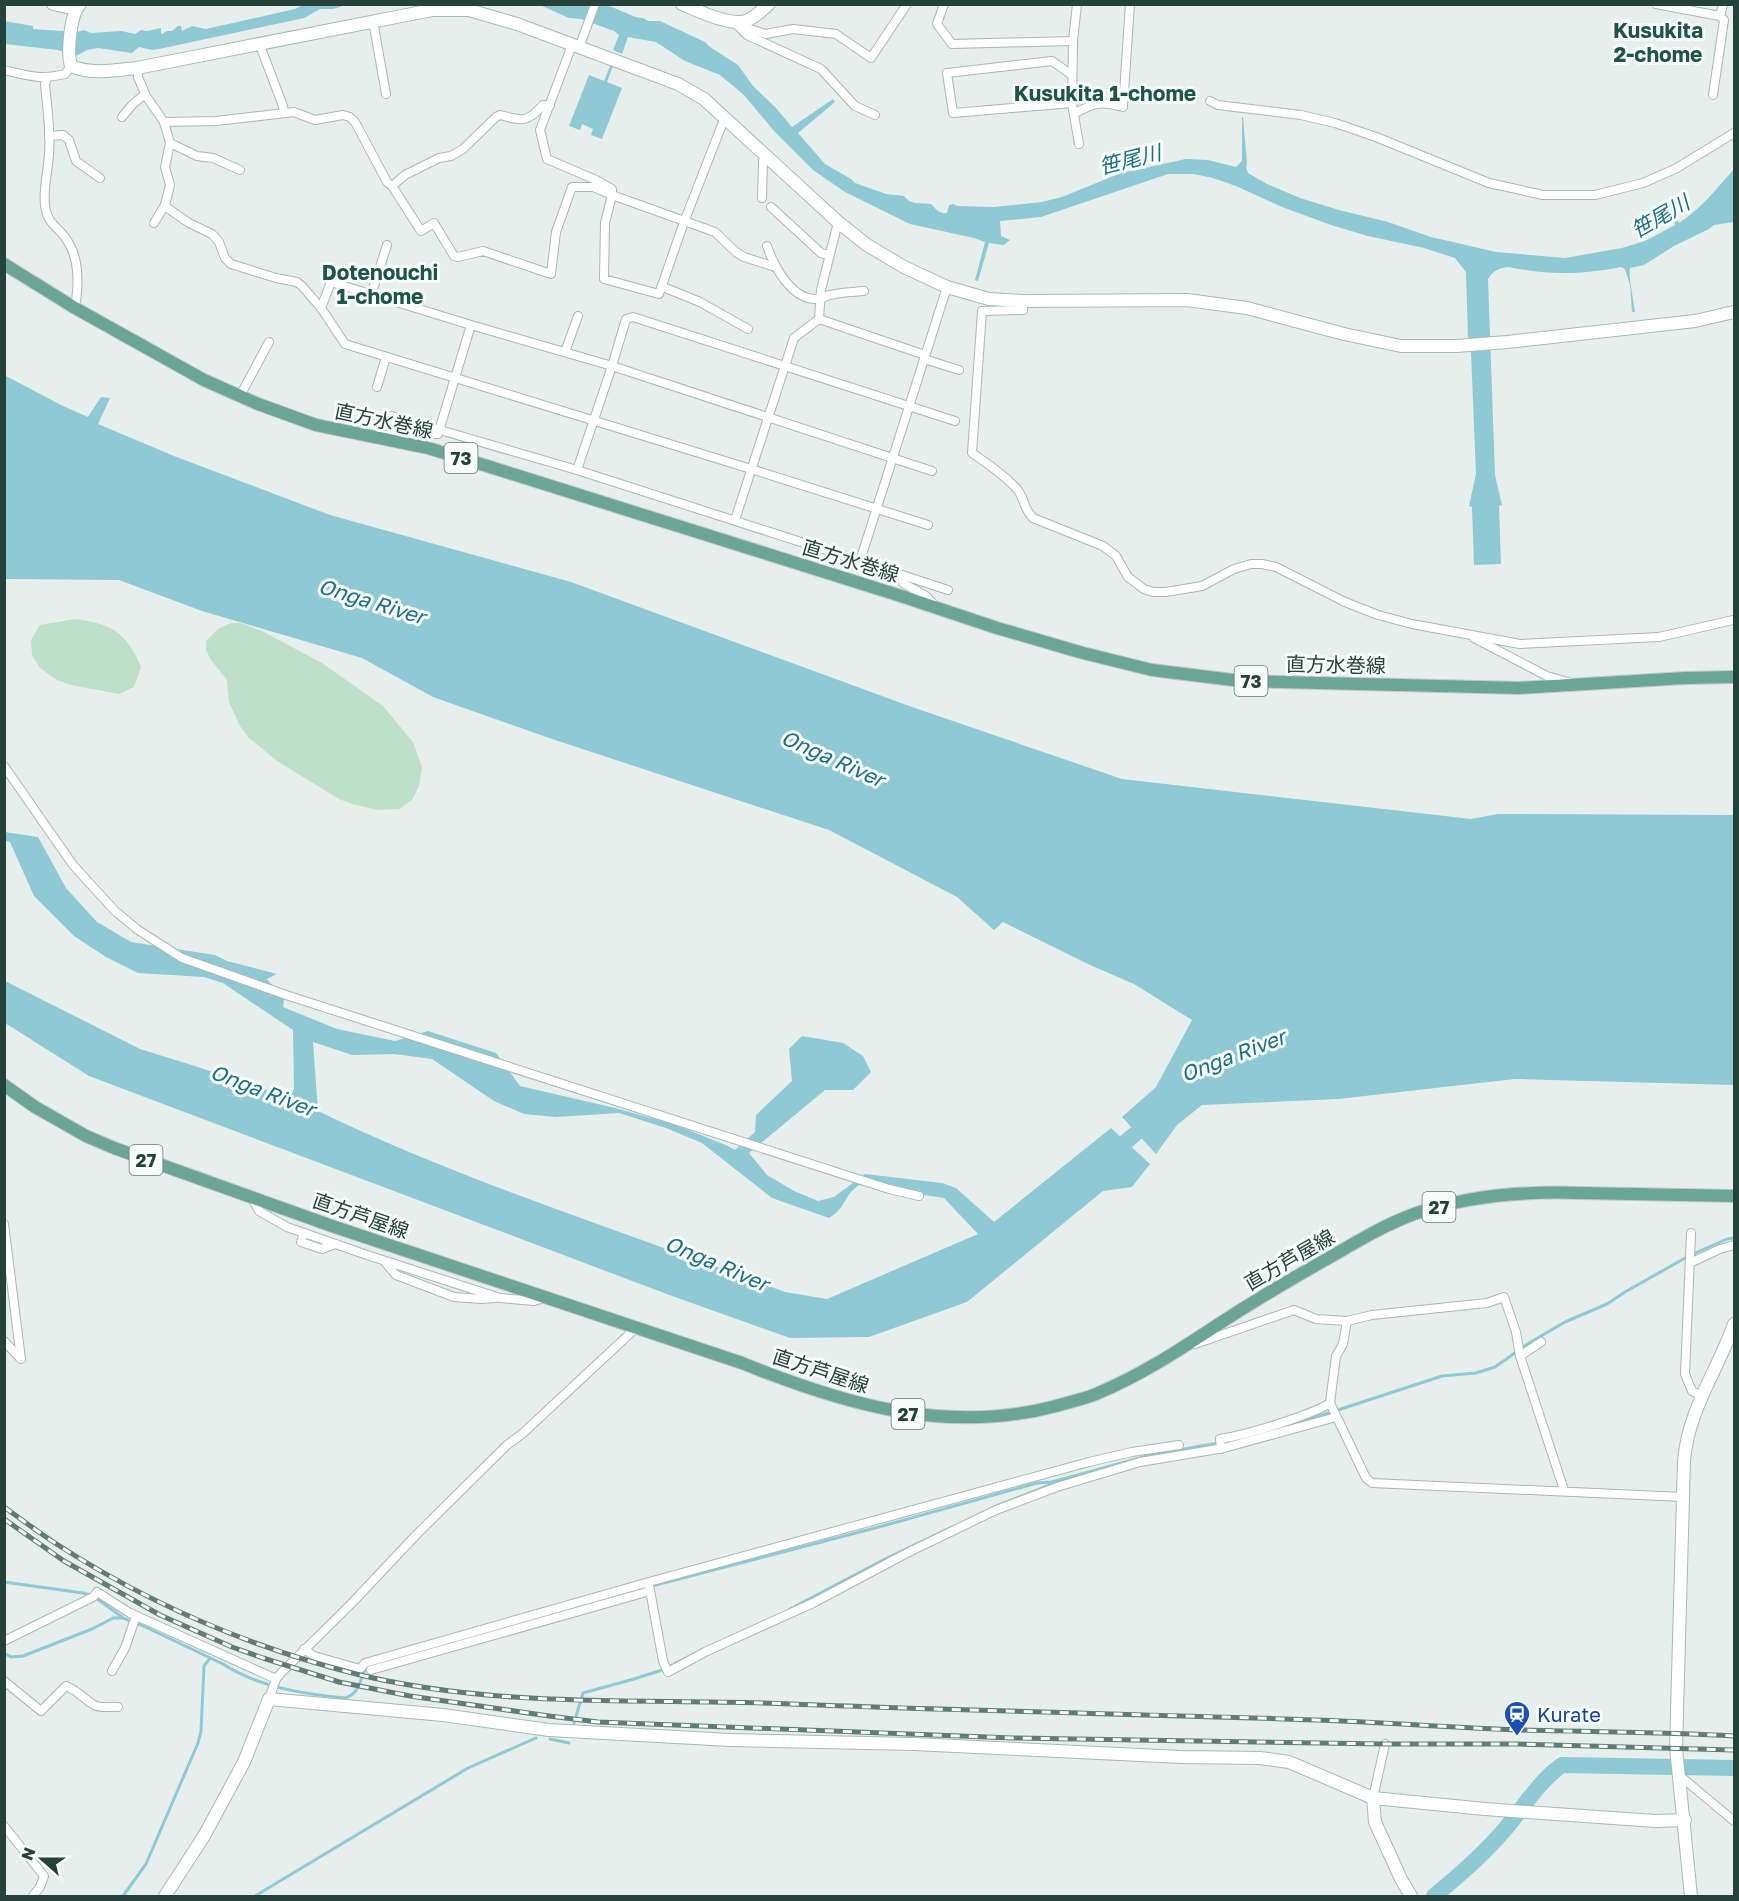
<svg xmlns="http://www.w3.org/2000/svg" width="1739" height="1901" font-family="'Golos Text','Noto Sans JP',sans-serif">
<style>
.green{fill:#bfe0c8}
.water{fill:#8ec9d4;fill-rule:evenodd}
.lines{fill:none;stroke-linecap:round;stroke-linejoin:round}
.stream{stroke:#8ec9d4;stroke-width:3}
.river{stroke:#8ec9d4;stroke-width:16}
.street-casing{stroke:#a8b8b2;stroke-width:10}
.secondary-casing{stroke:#a4bbb3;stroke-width:14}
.primary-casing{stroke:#c2cac8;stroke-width:14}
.street{stroke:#fff;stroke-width:8}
.secondary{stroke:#fff;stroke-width:12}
.primary{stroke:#6aa596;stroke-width:12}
.rail-casing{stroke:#5f7d75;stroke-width:5}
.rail{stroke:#f7fbf9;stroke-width:3;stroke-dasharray:9;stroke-linecap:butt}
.labels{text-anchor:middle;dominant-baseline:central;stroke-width:6;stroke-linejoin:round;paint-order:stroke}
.shield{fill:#f7fbf9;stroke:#637a73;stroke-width:1.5}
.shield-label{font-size:18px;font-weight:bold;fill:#24423a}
.street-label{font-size:20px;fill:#24423a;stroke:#f7fbf9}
.transit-label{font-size:20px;fill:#164399;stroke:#f7fbf9;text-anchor:start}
.neighbourhood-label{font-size:21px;font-weight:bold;fill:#1f5548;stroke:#f7fbf9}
.water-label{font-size:21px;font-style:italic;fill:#1c6f80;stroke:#f7fbf9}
</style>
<rect width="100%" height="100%" fill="#e6efeb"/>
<g class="green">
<path d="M 75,619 C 112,624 126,632 141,667 L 134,687 L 119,694 L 71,685 L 57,680 L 40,668 L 32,655 L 31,640 L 40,625 Z"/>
<path d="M 231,623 L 241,623 L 262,631 L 322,663 L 383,706 L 413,742 L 422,767 L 419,786 L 412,800 L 399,809 L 378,810 L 352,804 L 339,799 L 277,761 L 249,738 L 240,726 L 229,702 L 227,680 L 211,660 L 206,650 L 206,641 L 218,629 Z"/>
</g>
<g class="water">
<path d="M 303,5 L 346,5 L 333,9 L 320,9 L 304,18 L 159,49 L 152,50 L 139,47 L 132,53 L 98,48 L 87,50 L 76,56 L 58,50 L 5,44 L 4,21 L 33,26 L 33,29 L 77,32 L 84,30 L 91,33 L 121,31 L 135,34 L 141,30 L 147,31 L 161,28 L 161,33 L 162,34 L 167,31 L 172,31 L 178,26 L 181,26 L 182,31 L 192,26 L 206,29 L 295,9 Z"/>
<path d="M 540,5 C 558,5 591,2 608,6 C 618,8 635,19 643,18 L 648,21 L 660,21 L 705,42 L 710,47 L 738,65 L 753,86 L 776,108 L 792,127 L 833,99 L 835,102 L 798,133 L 825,164 L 851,179 L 855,183 L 886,194 L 904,196 L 909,201 L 915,203 L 931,204 C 936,209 939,214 947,213 L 949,205 L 953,204 L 957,206 L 994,207 L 1042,202 L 1062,197 L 1121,173 L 1186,159 L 1208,160 L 1236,167 L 1242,161 L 1242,117 L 1243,117 L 1247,163 L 1246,168 L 1248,173 L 1267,184 L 1300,198 L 1339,210 L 1388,222 L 1431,237 L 1496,252 L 1565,258 L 1622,248 L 1645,241 L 1675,225 L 1674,218 L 1677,219 L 1679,223 C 1701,209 1717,188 1734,169 L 1734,222 L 1714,225 L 1709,229 L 1674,246 L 1644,265 L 1630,268 C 1628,277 1634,301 1635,312 L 1632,312 L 1630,285 L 1625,269 L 1621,267 C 1578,275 1550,275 1508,267 C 1498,268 1493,271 1488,279 L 1495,475 L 1502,505 L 1499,506 L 1501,564 L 1474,565 L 1472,507 L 1469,506 L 1476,474 L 1471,353 L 1468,338 L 1466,272 L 1455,258 L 1424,248 L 1368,236 L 1331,225 L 1282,207 L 1236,186 L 1213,178 L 1194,174 L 1168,174 L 1041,217 L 1000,221 L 1001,236 L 1010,240 L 1004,245 L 989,243 L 978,281 L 975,280 L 985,242 L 974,238 L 910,224 L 845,192 L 813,170 L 774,131 L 744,95 L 720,75 L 685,61 L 656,42 L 628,37 L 622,54 L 613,50 L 619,35 L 614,31 L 581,19 L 569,18 Z"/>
<path d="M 589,75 L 622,88 L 602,139 L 591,135 L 593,129 L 582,124 L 580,130 L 569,126 Z"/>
<path d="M 4,375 L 63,406 L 88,417 L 101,397 L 110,398 L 98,424 L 174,456 L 330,515 L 571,582 L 912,707 L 1122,779 L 1471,819 L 1498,814 L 1734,815 L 1734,1085 L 1515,1079 L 1338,1099 L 1202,1105 L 1177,1125 L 1156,1154 L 1122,1117 L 1156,1087 L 1192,1020 L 1134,984 L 1090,965 L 1003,922 L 994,930 L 957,897 L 829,830 L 552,739 L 433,697 L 362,658 L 202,611 L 119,580 L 5,579 Z"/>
<path d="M 5,832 L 38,837 L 66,888 L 97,922 L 131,942 L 215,955 L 227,961 L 277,974 L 267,979 L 284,999 L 283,1007 L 337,1029 L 395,1041 L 428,1031 L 496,1053 L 520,1086 L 615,1108 L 676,1125 L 728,1146 L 735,1150 L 755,1132 L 756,1115 L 792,1081 L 789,1049 L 802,1036 L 843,1043 L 863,1056 L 871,1072 L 853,1090 L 825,1090 L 749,1153 L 767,1175 L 794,1191 L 818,1201 L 834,1197 L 865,1174 L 942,1183 L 956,1188 L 994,1222 L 1111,1128 L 1150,1164 L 1132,1187 L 1103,1191 L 967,1302 L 869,1337 L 790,1338 L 672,1296 L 89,1076 L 5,1023 L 5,981 L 140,1049 L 198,1067 L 290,1098 L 294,1089 L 293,1030 L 223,983 L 204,977 L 138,973 L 106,957 L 74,936 L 34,896 L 10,842 L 5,841 ZM 313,1042 L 352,1055 L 394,1054 L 432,1059 L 494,1101 L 524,1114 L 556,1117 L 619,1113 L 666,1128 L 702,1143 L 772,1198 L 829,1218 C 847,1207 843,1196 859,1185 L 944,1198 L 978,1234 L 827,1299 L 785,1292 C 629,1233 469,1184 318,1111 Z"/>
</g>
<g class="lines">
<g class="stream">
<path d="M 605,83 L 613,62"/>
<path d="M 1693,1254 L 1727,1239 L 1734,1238"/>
<path d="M 1292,1425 L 1442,1376 L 1476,1373 L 1495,1367 L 1529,1343 L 1565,1322 L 1607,1304 L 1625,1292 L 1687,1257"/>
<path d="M 999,1505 L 1045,1487 L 1051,1483"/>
<path d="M 4,1582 L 83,1593 L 90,1595"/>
<path d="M 652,1586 L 879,1527 L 1037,1483 L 1052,1482 L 1151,1455 L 1218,1443"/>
<path d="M 96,1598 L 122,1617"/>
<path d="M 790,1609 L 885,1559 L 952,1527"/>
<path d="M 4,1653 L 11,1657 L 23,1656 L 92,1629 L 113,1618 L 123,1618 L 139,1624 L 223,1664 C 258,1687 303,1694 345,1698 C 358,1695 360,1681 365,1670 L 369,1669"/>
<path d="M 574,1723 L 583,1693 L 634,1679 L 662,1670 L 694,1654"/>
<path d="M 550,1739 L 569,1743"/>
<path d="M 123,1896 L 146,1864 L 198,1743 L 201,1731 L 204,1666 L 210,1658"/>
<path d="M 255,1896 L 468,1768 L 536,1738"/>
</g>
<g class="river">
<path d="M 1109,1156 L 1153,1119"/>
<path d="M 1434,1896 C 1460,1875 1484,1854 1506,1828 C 1524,1807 1539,1781 1562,1765 L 1734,1768"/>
</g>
<g class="street-casing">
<g id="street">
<path d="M 944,4 L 937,24 L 952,44 L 1073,41"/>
<path d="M 1077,4 L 1073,41 L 1072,103 L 1079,144"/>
<path d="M 1656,4 L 1720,16 L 1723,4"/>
<path d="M 373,21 L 386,94"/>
<path d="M 737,25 L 766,34 L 793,29 L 836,34 L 871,58 L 907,4"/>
<path d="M 739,27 L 747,35 L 821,69 L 855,106 L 875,115"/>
<path d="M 259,43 L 283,106 L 284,113"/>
<path d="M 572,45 L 540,130 L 547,159 L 596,180 L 612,189 L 612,195 L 715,232 L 736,252 L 744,257 L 775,267"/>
<path d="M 579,48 L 595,4"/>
<path d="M 137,68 L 138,77 L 146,96 L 164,122 L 170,143 L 165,167 L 170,185 L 165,205 L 166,207 L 189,223 L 212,234 L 219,242 L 225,258 L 231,264 L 276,278 L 297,282 L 302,286 L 321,308 L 345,344 L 751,469 L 928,525"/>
<path d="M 4,70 C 29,76 40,80 65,74 L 71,66"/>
<path d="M 47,78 L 45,84 C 47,107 51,132 49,154 C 48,172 43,188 45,205 C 47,222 54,224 64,236 C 80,256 79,283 75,308"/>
<path d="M 1713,95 L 1724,20 L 1720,16"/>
<path d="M 1210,101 L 1218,105 L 1301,115 L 1335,123 L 1376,137 L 1489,183 L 1543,195 L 1595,195 L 1643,183 L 1675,169 L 1734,133"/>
<path d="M 1072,103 L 953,113 L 947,73 L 1052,61 L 1072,75"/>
<path d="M 1074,114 C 1094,102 1101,101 1123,107 L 1130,4"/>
<path d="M 122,117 L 133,104 L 145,94"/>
<path d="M 164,122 L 216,121 L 294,112 L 315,120 L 343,115 L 350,117 L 355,122 L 387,182 L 392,186 L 421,231 L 434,223 L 454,256 L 458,257 L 483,251 L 551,274 L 556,232 L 572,187 L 593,187 L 612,195 L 605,223 L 604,279 L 659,294 L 684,222 L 725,117"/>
<path d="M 49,136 L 63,135 L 69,140 L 76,161 L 100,178"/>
<path d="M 170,143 L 197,156 L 213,158 L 240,170"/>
<path d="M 392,186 L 405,175 L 439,158 L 451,156 L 463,149 L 496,117 L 500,115 C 523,121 527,123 543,105 L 550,105"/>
<path d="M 762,198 L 763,161 L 767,156"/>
<path d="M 771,207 L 821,253 L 829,255"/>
<path d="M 154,223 L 165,205"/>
<path d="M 767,246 C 774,266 791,300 817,299 C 822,299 825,296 830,295 C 841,292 853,292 864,291"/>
<path d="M 663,287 L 700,302 L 748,329"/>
<path d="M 371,295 L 387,245"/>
<path d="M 1023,301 L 1023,310 L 982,311 L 972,453 C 988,464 1004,475 1017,489 C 1025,499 1023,508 1033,518 L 1103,546 L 1116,556 L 1128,577 L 1144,589 L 1153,592 L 1166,592 L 1202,586 L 1234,569 L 1251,564 L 1262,564 L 1276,567 L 1345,602 L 1378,615 L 1412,624 L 1520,644 L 1659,637 L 1733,620"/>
<path d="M 321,308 L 331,282 L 471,325 L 612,366 L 932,471"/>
<path d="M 819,319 L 925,355"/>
<path d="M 565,352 L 578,316"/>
<path d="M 924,359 L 959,370"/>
<path d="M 377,387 L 386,357"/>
<path d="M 240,396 L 269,342"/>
<path d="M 379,418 L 392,416 L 577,470 L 860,561 L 902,575 L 903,583 L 926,596 L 936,607"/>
<path d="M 384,435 L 438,434 L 471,325"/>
<path d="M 577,470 L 612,366 L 626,319 L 633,317 L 955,421"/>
<path d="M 735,520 L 794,338 L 819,319 L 821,290 L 838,222"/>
<path d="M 860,561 L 947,287"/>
<path d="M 902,575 L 948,590"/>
<path d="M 1474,638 L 1547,676 L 1568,682"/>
<path d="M 4,766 L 73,865 L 115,911 L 138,930 L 182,958 L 286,995 L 889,1189 L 919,1196"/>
<path d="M 252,1198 L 259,1211 L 287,1227 L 367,1255 L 500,1298 L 534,1301 L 544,1298"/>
<path d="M 4,1224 L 21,1359"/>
<path d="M 304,1233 L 301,1242 L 322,1249 L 335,1244"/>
<path d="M 1691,1233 L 1685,1374 L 1692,1391 L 1702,1396"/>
<path d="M 384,1261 L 396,1275 L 454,1297 L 481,1299 L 495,1298"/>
<path d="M 1690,1263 L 1720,1249 L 1734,1245"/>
<path d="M 1347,1321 L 1343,1344 L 1336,1356 L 1330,1403 L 1366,1478 L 1372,1483 L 1682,1497"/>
<path d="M 4,1341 L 20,1358"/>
<path d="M 1195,1344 L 1294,1310 L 1316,1319 L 1347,1321 L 1372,1315 L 1487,1303 L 1504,1297 L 1516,1332 L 1520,1356 L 1564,1490"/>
<path d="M 1520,1356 L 1541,1342"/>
<path d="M 1221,1449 L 1220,1439 C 1244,1435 1267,1428 1290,1420 C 1304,1415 1318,1411 1330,1403"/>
<path d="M 649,1585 L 663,1661 L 668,1672 L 705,1652 L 813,1603 L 909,1552 L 996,1510 L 1057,1487 L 1140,1462 L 1224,1448 L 1336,1417"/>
<path d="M 4,1641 L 93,1597 L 97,1592 L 130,1613 L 276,1679"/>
<path d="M 304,1649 L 314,1656 L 360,1669 L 365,1663 L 649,1582 L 1089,1462 L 1132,1452 L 1179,1445"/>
<path d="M 371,1670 L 650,1591"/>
<path d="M 112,1671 L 125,1648 L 136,1616"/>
<path d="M 4,1681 L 41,1711 L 66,1686 C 77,1690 84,1699 94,1705 C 102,1709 110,1706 118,1707"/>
<path d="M 269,1699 L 276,1679 L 282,1672 L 351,1604 L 418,1533 L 507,1445 L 522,1434 L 636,1328"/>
<path d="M 1680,1776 L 1734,1821"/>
<path d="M 1373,1798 L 1385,1744"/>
<path d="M 4,1826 L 44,1876 L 40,1887 L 33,1896"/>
</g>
</g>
<g class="secondary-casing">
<g id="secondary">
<path d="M 53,4 L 76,9"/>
<path d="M 80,4 C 70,15 67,53 71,66 C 92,75 115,70 137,68 L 432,10 L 469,10 L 517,24 L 678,84 L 704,99 L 838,222 L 867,245 L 904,267 L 947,287 L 989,299 L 1023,301 L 1187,300 L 1247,308 L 1344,334 L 1401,346 L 1456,346 L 1507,342 L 1695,321 L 1734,312"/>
<path d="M 682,4 C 699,11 729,26 746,21 C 754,18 762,10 769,4"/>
<path d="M 1373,1798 L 1375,1822 L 1401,1879 L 1411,1896"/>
<path d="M 165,1896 L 204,1836 L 244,1762 L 269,1699 L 443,1715 L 549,1730 L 730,1740 L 914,1744 L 1181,1757 L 1260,1758 L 1289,1762 L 1373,1798 L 1485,1809 L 1655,1821 L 1685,1820"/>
<path d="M 1691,1896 L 1676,1748 L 1684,1461 C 1688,1410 1718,1370 1734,1324"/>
</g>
</g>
<g class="primary-casing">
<g id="primary">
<path d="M 4,264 L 75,308 L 204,380 L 258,404 L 316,425 L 428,448 L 484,465 L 901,596 L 997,628 L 1083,653 L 1152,670 L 1241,681 L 1519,688 L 1685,678 L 1734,677"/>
<path d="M 4,1085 L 35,1107 L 86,1136 L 114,1148 L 332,1226 L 742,1363 C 843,1404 947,1435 1056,1406 C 1069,1402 1084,1399 1096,1394 C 1142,1375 1184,1347 1225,1320 C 1262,1296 1300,1274 1339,1252 C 1363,1238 1387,1224 1414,1214 C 1468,1195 1525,1191 1581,1193 C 1632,1194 1683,1195 1734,1196"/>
</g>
</g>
<use href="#street" class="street"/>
<use href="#secondary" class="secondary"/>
<use href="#primary" class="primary"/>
<g class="rail-casing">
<g id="rail">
<path d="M 4,1507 C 21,1519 38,1532 55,1543 C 147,1603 250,1647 356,1674 C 498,1709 646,1698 791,1704 C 966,1711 1141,1714 1316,1720 C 1384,1722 1453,1728 1521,1730 C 1592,1732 1663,1732 1734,1736"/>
<path d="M 4,1519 L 64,1561 L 160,1615 L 232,1647 L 263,1658 L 339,1682 L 410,1696 L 549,1716 L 598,1722 L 1012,1738 L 1385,1744 L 1517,1744 L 1734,1750"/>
</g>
</g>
<use href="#rail" class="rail"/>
</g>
<defs>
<g id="station-pin" transform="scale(1.35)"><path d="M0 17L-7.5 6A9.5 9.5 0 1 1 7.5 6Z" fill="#1a4fb4" stroke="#f7fbf9"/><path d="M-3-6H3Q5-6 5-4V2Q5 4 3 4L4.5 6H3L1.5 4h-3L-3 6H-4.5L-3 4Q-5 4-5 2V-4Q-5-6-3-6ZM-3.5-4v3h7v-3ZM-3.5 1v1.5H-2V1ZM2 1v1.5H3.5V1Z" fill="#fff"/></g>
</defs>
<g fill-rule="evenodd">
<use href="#station-pin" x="1517" y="1714"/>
</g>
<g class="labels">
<g class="shield">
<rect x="444.5" y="443" width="33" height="30" rx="4.5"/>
<rect x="1234.5" y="666" width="33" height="30" rx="4.5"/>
<rect x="129.5" y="1145" width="33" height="30" rx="4.5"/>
<rect x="1422.5" y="1192" width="33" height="30" rx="4.5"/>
<rect x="891.5" y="1399" width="33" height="30" rx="4.5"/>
</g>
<g class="shield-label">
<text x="461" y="458">73</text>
<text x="1251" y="681">73</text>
<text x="146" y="1160">27</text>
<text x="1439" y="1207">27</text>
<text x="908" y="1414">27</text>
</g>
<g class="street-label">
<text transform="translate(384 420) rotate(12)">直方水巻線</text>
<text transform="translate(851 560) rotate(17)">直方水巻線</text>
<text transform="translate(1336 664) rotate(1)">直方水巻線</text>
<text transform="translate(361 1215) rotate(19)">直方芦屋線</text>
<text transform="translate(1289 1259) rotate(-30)">直方芦屋線</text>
<text transform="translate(821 1370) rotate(18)">直方芦屋線</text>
</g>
<g class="transit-label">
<text x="1537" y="1714">Kurate</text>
</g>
<g class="neighbourhood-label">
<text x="1658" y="30">Kusukita<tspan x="1658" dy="24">2-chome</tspan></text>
<text x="1105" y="93">Kusukita 1-chome</text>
<text x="380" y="272">Dotenouchi<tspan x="380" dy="24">1-chome</tspan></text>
</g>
<g class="water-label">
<text transform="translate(1130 159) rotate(-14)">笹尾川</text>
<text transform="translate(1660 216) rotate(-30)">笹尾川</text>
<text transform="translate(372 601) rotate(17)">Onga River</text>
<text transform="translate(833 758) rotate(24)">Onga River</text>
<text transform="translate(1233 1055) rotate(-21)">Onga River</text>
<text transform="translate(263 1090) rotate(21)">Onga River</text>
<text transform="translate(717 1263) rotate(23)">Onga River</text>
</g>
</g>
<rect width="1739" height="1901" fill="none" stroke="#24423a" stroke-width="12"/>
<g transform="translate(42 1859) rotate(291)" stroke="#f7fbf9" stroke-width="4.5" paint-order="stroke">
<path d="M0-4.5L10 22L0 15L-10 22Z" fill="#24423a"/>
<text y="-9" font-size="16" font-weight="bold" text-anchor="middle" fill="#24423a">N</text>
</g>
</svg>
